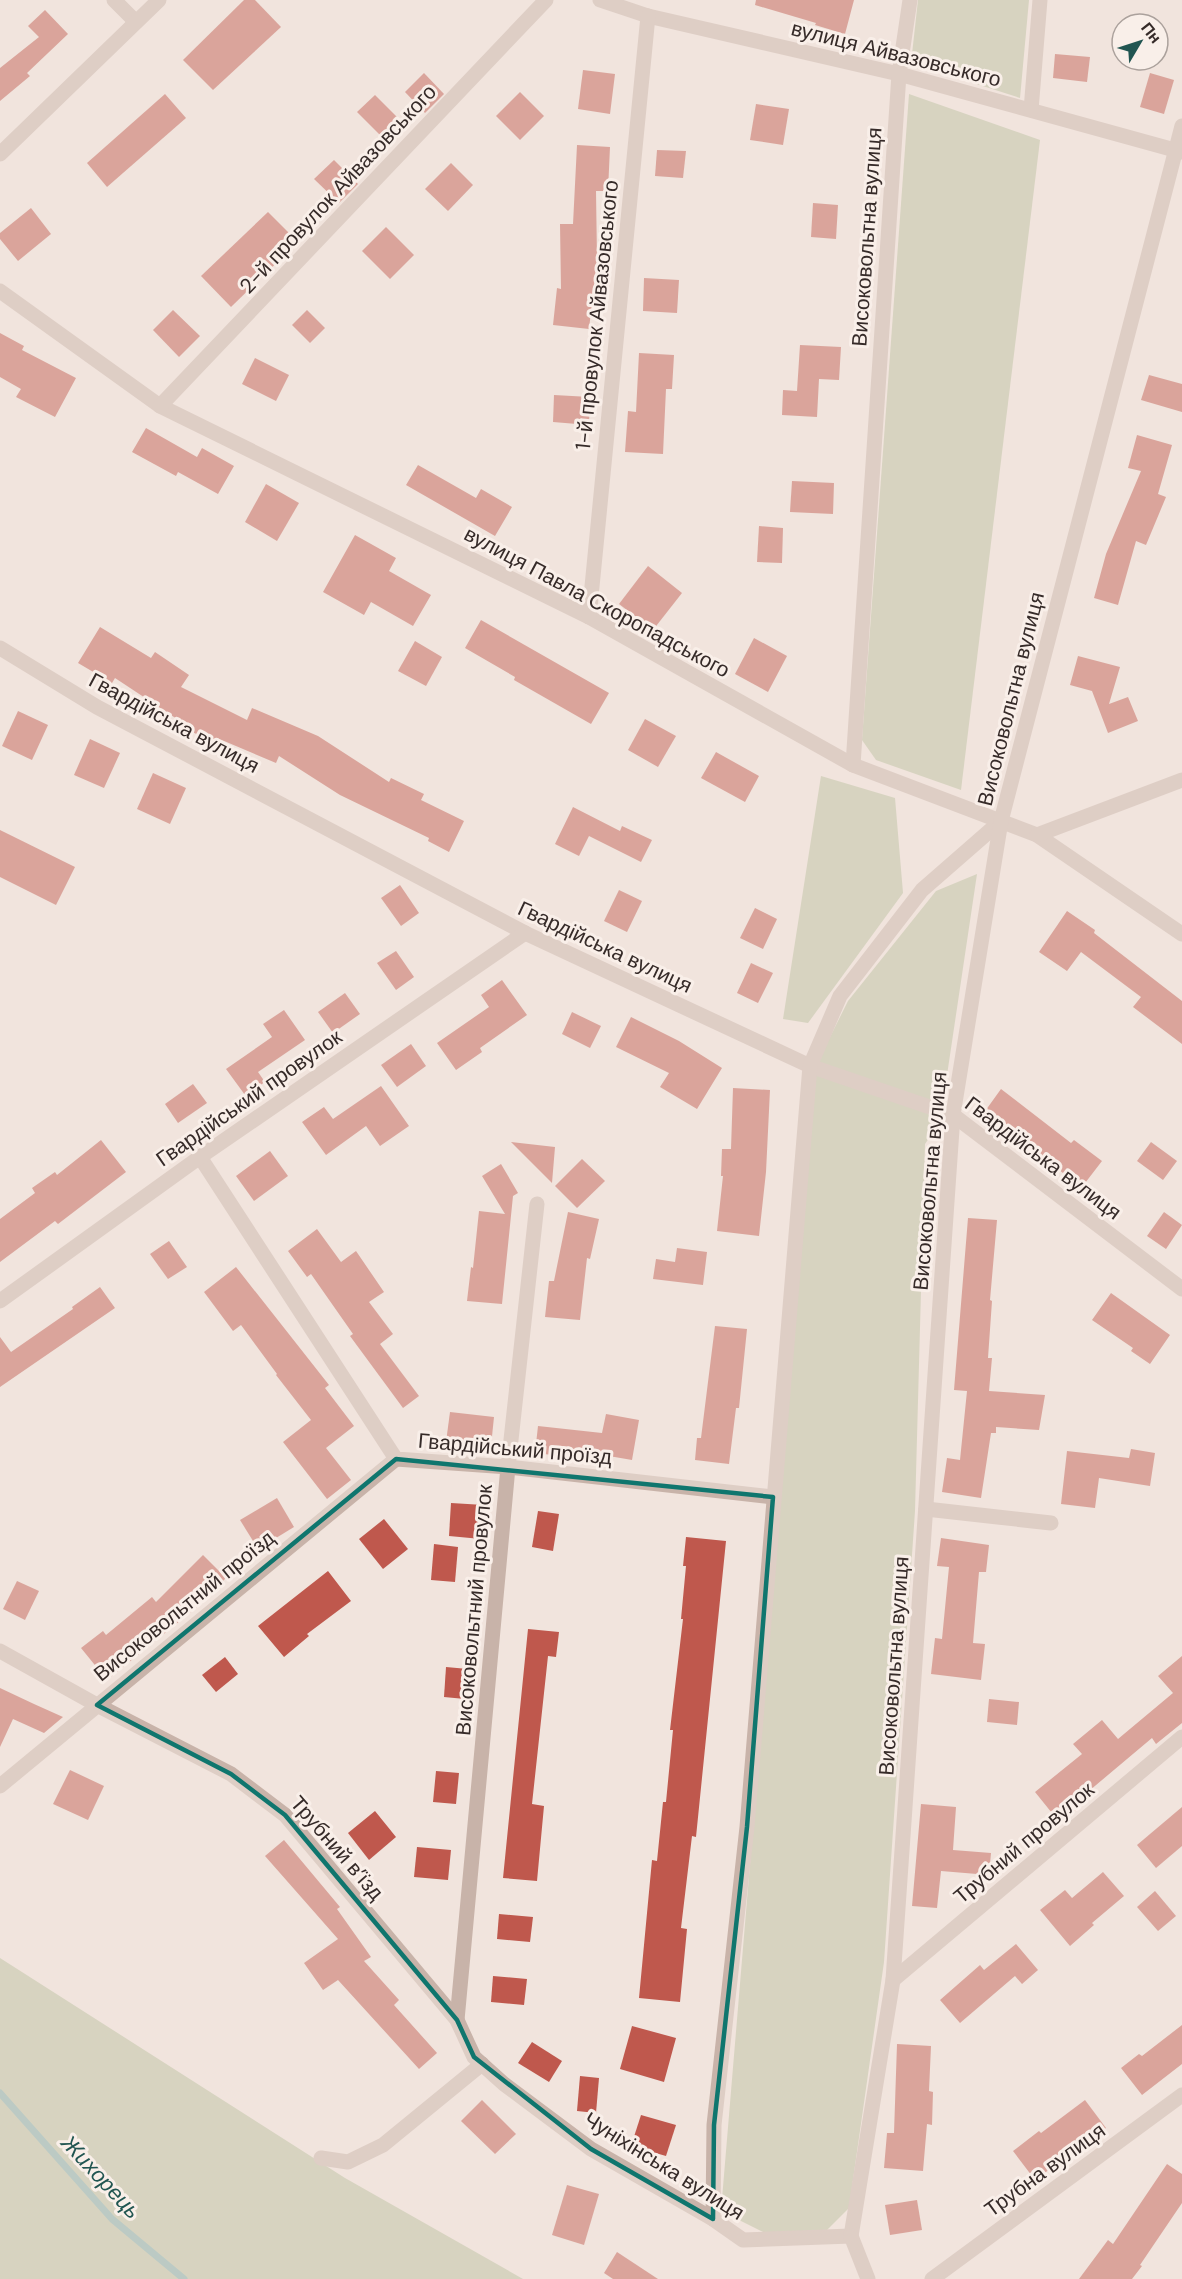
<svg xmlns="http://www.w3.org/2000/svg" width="1182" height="2279" font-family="'DM Sans',sans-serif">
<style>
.green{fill:#b8bf9e}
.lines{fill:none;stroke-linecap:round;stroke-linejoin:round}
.stream{stroke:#7daca7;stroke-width:7}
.building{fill:#bf584d}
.minor{stroke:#c8b3a9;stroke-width:15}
.marked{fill:none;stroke:#0f766e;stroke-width:4.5;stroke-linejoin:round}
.labels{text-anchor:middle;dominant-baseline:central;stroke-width:6;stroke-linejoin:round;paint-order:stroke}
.street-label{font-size:21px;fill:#362b29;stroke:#f9efe9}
.water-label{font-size:22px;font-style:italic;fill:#215551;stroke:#f9efe9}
</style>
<rect width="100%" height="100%" fill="#f1e4dd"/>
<g class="green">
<path d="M 918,0 L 1029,0 L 1020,98 L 911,63 Z"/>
<path d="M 909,94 L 1040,140 L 961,790 L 876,760 L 862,740 Z"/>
<path d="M 821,776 L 895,798 L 903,893 L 808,1023 L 783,1019 Z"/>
<path d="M 977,874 L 940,1122 L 925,1144 L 915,1511 L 884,1962 L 849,2208 L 824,2233 L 765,2233 L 721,2211 L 817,1063 L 848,1001 L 936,891 Z"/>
<path d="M 0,1958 L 345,2178 L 523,2279 L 0,2279 Z"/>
</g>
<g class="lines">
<path class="stream" d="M 0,2093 L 112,2219 L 184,2279"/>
</g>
<g class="building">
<path d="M 244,0 L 255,0 L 281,27 L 213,90 L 183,60 Z"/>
<path d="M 756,0 L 854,0 L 845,34 L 815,25 L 816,23 L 755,5 Z"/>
<path d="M 45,10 L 68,34 L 27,73 L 30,76 L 0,101 L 0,68 L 39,37 L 28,26 Z"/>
<path d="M 1055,54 L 1090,57 L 1087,82 L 1053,78 Z"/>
<path d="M 583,70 L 615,74 L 610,114 L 578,109 Z"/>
<path d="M 424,73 L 444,94 L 425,113 L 405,92 Z"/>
<path d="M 1150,73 L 1174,80 L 1164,114 L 1140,107 Z"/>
<path d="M 520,92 L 544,116 L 520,140 L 496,116 Z"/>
<path d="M 165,94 L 186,118 L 107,187 L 87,163 Z"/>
<path d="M 375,95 L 398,118 L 380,135 L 357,112 Z"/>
<path d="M 756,104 L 789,109 L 783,145 L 750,140 Z"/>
<path d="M 577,145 L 610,147 L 608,191 L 596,191 L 597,259 L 589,329 L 553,325 L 557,288 L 561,289 L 560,224 L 573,224 Z"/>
<path d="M 657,150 L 686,151 L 683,178 L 655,176 Z"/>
<path d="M 334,160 L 358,184 L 339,203 L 314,179 Z"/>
<path d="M 451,163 L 473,185 L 448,211 L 425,189 Z"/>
<path d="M 813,203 L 838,205 L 836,239 L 811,237 Z"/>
<path d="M 31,208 L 51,234 L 18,261 L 0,239 L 0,233 Z"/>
<path d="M 268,212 L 298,242 L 231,307 L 201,276 Z"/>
<path d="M 386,227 L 414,255 L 390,279 L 362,251 Z"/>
<path d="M 644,278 L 679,280 L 677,313 L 643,311 Z"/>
<path d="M 173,310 L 200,336 L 179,357 L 153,330 Z"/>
<path d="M 307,310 L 325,328 L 310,343 L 292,325 Z"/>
<path d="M 0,333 L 24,346 L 22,350 L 76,378 L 55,417 L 16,397 L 21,389 L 0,377 Z"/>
<path d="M 800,345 L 841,347 L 839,380 L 819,379 L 817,417 L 782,415 L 783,390 L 797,391 Z"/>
<path d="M 639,353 L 674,355 L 672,389 L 666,389 L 663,454 L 625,452 L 628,411 L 636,412 Z"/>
<path d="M 255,358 L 289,375 L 276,401 L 242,384 Z"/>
<path d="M 1149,375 L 1182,384 L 1182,412 L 1141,400 Z"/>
<path d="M 554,395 L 590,397 L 589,425 L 553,422 Z"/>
<path d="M 146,428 L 197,457 L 202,448 L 234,466 L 218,494 L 178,472 L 176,476 L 132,452 Z"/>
<path d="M 1137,435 L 1172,445 L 1158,494 L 1166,497 L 1146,545 L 1136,541 L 1118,605 L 1094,598 L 1106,554 L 1141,471 L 1128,468 Z"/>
<path d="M 418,465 L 476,498 L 481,489 L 512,507 L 495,536 L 406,485 Z"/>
<path d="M 792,481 L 834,483 L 833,514 L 790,512 Z"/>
<path d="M 266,484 L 299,503 L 277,541 L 245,522 Z"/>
<path d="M 759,526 L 783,528 L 782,563 L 757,562 Z"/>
<path d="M 355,535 L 396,558 L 389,571 L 431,595 L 413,626 L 371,602 L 364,615 L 323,592 Z"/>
<path d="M 648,566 L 682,593 L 653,630 L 619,604 Z"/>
<path d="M 481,620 L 609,693 L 591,724 L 514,680 L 515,677 L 465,648 Z"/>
<path d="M 100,627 L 151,658 L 155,652 L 189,675 L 181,687 L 247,720 L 252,708 L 318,736 L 389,782 L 391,778 L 424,794 L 421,800 L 464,821 L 449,852 L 428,841 L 429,838 L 340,795 L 279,756 L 276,763 L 217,738 L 215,743 L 184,728 L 186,725 L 115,678 L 112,683 L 78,663 Z"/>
<path d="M 754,638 L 787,656 L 768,692 L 735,674 Z"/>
<path d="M 415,641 L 442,657 L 426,686 L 398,671 Z"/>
<path d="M 1078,656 L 1120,667 L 1109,704 L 1128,697 L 1138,721 L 1108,733 L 1092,691 L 1070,685 Z"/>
<path d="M 18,711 L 48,725 L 32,760 L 2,746 Z"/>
<path d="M 645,719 L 676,736 L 658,767 L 628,750 Z"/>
<path d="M 90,739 L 120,753 L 104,788 L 74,775 Z"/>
<path d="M 716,752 L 759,776 L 745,802 L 701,778 Z"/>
<path d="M 153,773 L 186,788 L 170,824 L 137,809 Z"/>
<path d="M 573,807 L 620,831 L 622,826 L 652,840 L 641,862 L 589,836 L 579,856 L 555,844 Z"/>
<path d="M 0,830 L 75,867 L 56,905 L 0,877 Z"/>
<path d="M 400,885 L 419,913 L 401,926 L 381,898 Z"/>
<path d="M 619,890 L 642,901 L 627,932 L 604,921 Z"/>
<path d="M 755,908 L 777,919 L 763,949 L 740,938 Z"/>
<path d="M 1067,911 L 1095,930 L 1094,933 L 1182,1001 L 1182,1044 L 1133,1007 L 1141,997 L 1081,952 L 1067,971 L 1039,952 Z"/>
<path d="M 396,951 L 414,977 L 396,990 L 377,963 Z"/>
<path d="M 751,963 L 773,973 L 758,1003 L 737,993 Z"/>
<path d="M 502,980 L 527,1015 L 480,1048 L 482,1052 L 456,1070 L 437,1043 L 489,1007 L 481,995 Z"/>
<path d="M 345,993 L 360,1014 L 333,1033 L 318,1012 Z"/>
<path d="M 284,1010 L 305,1040 L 258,1072 L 265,1082 L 245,1095 L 226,1069 L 272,1037 L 263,1024 Z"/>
<path d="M 572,1012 L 601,1026 L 590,1048 L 562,1034 Z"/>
<path d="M 631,1017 L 679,1041 L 722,1068 L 697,1109 L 660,1087 L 669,1073 L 616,1047 Z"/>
<path d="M 411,1044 L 426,1066 L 397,1087 L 381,1065 Z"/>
<path d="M 193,1084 L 207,1103 L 178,1123 L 165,1104 Z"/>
<path d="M 381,1086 L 409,1126 L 380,1146 L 366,1126 L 326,1155 L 302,1122 L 324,1107 L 333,1119 Z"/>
<path d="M 733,1088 L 770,1090 L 766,1172 L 759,1236 L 717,1231 L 723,1176 L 721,1176 L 722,1149 L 731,1149 Z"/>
<path d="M 1001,1089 L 1071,1143 L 1074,1140 L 1102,1161 L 1082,1187 L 983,1114 Z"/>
<path d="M 101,1140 L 126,1172 L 58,1224 L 55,1221 L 0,1262 L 0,1219 L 35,1193 L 32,1188 L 55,1172 L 57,1175 Z"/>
<path d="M 511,1142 L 555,1147 L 552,1183 Z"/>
<path d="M 1151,1142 L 1177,1161 L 1163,1180 L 1137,1161 Z"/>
<path d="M 270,1151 L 288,1176 L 254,1201 L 236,1176 Z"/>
<path d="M 582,1159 L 605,1181 L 577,1208 L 555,1186 Z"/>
<path d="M 501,1164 L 518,1193 L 513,1196 L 502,1304 L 467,1301 L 471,1267 L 473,1268 L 479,1211 L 505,1214 L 482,1176 Z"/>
<path d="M 568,1212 L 599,1219 L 590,1259 L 587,1258 L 580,1320 L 545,1317 L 549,1281 L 554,1281 Z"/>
<path d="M 1164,1212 L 1182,1225 L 1166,1249 L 1147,1236 Z"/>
<path d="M 968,1218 L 997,1220 L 990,1300 L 992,1301 L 988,1358 L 992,1358 L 989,1391 L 1045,1395 L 1039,1430 L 996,1427 L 996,1433 L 991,1433 L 981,1498 L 942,1492 L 947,1458 L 960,1460 L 967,1391 L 954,1390 Z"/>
<path d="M 317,1229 L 341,1262 L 356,1251 L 384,1292 L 369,1302 L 393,1334 L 380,1344 L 419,1396 L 403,1408 L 350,1336 L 353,1334 L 311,1274 L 307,1277 L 288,1251 Z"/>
<path d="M 169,1241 L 187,1267 L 168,1279 L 150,1254 Z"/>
<path d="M 677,1248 L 707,1252 L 703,1285 L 653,1279 L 656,1259 L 675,1262 Z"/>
<path d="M 236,1267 L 329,1385 L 325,1388 L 354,1426 L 326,1448 L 351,1480 L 327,1499 L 283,1442 L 311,1420 L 276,1375 L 277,1374 L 241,1325 L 233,1331 L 204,1292 Z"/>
<path d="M 100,1287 L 115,1308 L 0,1387 L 0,1337 L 11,1352 L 73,1309 L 72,1307 Z"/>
<path d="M 1111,1293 L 1170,1335 L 1150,1364 L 1131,1351 L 1133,1348 L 1092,1320 Z"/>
<path d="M 715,1326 L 747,1329 L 739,1408 L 736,1408 L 729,1464 L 695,1460 L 697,1438 L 701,1438 Z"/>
<path d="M 450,1412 L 494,1417 L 491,1446 L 446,1442 Z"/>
<path d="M 606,1414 L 639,1420 L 632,1460 L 580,1451 L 579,1458 L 535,1453 L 538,1426 L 602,1433 Z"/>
<path d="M 1131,1449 L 1155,1453 L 1150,1486 L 1099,1478 L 1095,1508 L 1061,1504 L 1067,1451 L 1129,1458 Z"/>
<path d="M 277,1498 L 294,1527 L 258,1549 L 240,1520 Z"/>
<path d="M 451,1503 L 484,1505 L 481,1539 L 449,1536 Z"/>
<path d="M 538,1511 L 559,1514 L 553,1551 L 532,1547 Z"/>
<path d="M 384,1519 L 408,1549 L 383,1569 L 359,1539 Z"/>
<path d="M 686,1537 L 726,1541 L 696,1837 L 692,1836 L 681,1928 L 687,1929 L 680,2002 L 639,1998 L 652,1860 L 657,1861 L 663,1802 L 666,1802 L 673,1730 L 670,1730 L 683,1619 L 681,1619 L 686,1566 L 683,1566 Z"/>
<path d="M 941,1538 L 989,1545 L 986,1572 L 979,1572 L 973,1643 L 985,1644 L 981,1680 L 931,1674 L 935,1638 L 942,1639 L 949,1567 L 937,1566 Z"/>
<path d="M 434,1544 L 458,1547 L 455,1582 L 431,1580 Z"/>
<path d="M 203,1555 L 226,1578 L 197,1607 L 107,1680 L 81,1648 L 103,1631 L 106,1635 L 152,1597 L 156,1602 Z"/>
<path d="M 328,1571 L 351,1601 L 307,1634 L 309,1636 L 284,1657 L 258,1626 Z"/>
<path d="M 17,1581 L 39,1591 L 25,1620 L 3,1609 Z"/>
<path d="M 528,1629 L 559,1632 L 556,1657 L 548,1656 L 532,1804 L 544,1806 L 537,1881 L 503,1878 Z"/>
<path d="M 1182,1656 L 1182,1723 L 1156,1744 L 1152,1738 L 1083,1796 L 1087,1801 L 1060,1823 L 1035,1792 L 1082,1754 L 1073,1744 L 1102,1720 L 1118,1739 L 1173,1693 L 1158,1676 Z"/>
<path d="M 225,1657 L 238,1674 L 216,1692 L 202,1675 Z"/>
<path d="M 446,1667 L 468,1669 L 465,1699 L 444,1697 Z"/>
<path d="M 0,1688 L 34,1704 L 63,1717 L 44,1733 L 13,1719 L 0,1747 Z"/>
<path d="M 989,1699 L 1019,1702 L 1017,1725 L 987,1722 Z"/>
<path d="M 70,1770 L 104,1786 L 88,1820 L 53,1804 Z"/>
<path d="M 436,1771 L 459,1773 L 456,1804 L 433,1802 Z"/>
<path d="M 921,1804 L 956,1807 L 953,1850 L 991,1853 L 989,1875 L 941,1871 L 937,1908 L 912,1906 Z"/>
<path d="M 1182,1807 L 1182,1846 L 1156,1868 L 1137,1845 Z"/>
<path d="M 375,1811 L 396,1837 L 369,1860 L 348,1833 Z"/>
<path d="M 284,1840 L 340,1907 L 337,1909 L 371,1957 L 364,1961 L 399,2000 L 394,2005 L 437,2053 L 419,2069 L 338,1980 L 323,1990 L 304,1963 L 338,1939 L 265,1856 Z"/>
<path d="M 417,1847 L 451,1850 L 448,1880 L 414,1877 Z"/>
<path d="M 1103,1872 L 1124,1896 L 1092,1923 L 1094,1925 L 1070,1946 L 1040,1910 L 1065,1890 L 1072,1898 Z"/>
<path d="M 1155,1891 L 1176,1916 L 1158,1931 L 1137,1907 Z"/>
<path d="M 499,1914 L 533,1917 L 530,1942 L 497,1939 Z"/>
<path d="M 1016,1944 L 1038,1970 L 1022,1984 L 1015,1976 L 960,2023 L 940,2000 L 980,1965 L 984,1970 Z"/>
<path d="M 493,1976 L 527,1979 L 524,2005 L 491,2002 Z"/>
<path d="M 1182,2025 L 1182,2064 L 1142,2095 L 1121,2068 L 1139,2054 L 1142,2056 Z"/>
<path d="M 632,2026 L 676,2038 L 664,2082 L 620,2069 Z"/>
<path d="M 532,2042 L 562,2061 L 549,2082 L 518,2063 Z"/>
<path d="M 897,2044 L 931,2046 L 929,2091 L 933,2092 L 932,2125 L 927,2124 L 923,2171 L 884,2168 L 887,2133 L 894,2133 Z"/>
<path d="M 580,2076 L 599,2078 L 596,2113 L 577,2111 Z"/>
<path d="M 482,2100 L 516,2134 L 495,2154 L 461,2121 Z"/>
<path d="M 1085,2100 L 1106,2128 L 1035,2180 L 1013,2151 L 1039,2131 L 1041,2133 Z"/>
<path d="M 641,2115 L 676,2125 L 666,2156 L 631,2146 Z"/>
<path d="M 1167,2164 L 1182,2174 L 1182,2203 L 1140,2265 L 1142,2266 L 1132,2279 L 1079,2279 L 1108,2240 L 1113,2244 Z"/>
<path d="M 567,2185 L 599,2194 L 584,2245 L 552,2235 Z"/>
<path d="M 917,2200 L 922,2230 L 890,2235 L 885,2205 Z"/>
<path d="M 617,2252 L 658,2279 L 613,2279 L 604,2273 Z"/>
</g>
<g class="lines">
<g class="minor">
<path d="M 114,0 L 136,22"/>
<path d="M 600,0 L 648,16 L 899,74 L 1182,152"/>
<path d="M 1031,110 L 1040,0"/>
<path d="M 0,154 L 159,0"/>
<path d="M 0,291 L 160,406 L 589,617 L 853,765 L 1037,835 L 1182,934"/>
<path d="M 160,406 L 546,0"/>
<path d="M 589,617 L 648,16"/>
<path d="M 0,648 L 97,707 L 525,933 L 810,1066 L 953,1115 L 1182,1289"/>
<path d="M 853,765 L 899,74 L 910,0"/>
<path d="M 1037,835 L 1182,780"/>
<path d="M 200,1157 L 396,1459 L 508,1467 L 773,1497"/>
<path d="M 0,1301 L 200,1157 L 525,933"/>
<path d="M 926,1509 L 1051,1523"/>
<path d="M 0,1651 L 97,1705 L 231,1774 L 285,1815 L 457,2020 L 474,2057 L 504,2084 L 591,2149 L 713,2219 L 743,2240 L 851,2236"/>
<path d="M 0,1786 L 396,1459"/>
<path d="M 893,1980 L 1182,1737"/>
<path d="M 457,2020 L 508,1467 L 537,1204"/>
<path d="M 321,2158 L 348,2162 L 383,2145 L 482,2064"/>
<path d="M 713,2219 L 714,2125 L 747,1827 L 810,1066 L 840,996 L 922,890 L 1001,821"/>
<path d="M 851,2236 L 893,1980 L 953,1115 L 1001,821 L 1182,126"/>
<path d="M 851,2236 L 868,2279"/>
<path d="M 932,2279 L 1182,2095"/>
</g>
</g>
<path d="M0 0H1182V2279H0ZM 396,1459 L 773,1497 L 747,1827 L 714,2125 L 713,2219 L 591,2149 L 474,2057 L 457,2020 L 285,1815 L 231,1774 L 97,1705 Z" fill="#f1e4dd" fill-opacity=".55" fill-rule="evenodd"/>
<path class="marked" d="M 396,1459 L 773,1497 L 747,1827 L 714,2125 L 713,2219 L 591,2149 L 474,2057 L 457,2020 L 285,1815 L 231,1774 L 97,1705 Z"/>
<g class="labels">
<g class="street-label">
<text transform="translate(896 54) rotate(14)">вулиця Айвазовського</text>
<text transform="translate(338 189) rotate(-47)">2-й провулок Айвазовського</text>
<text transform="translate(867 237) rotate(-86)">Високовольтна вулиця</text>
<text transform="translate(597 315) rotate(-84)">1-й провулок Айвазовського</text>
<text transform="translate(597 602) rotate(28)">вулиця Павла Скоропадського</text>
<text transform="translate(1011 699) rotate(-76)">Високовольтна вулиця</text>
<text transform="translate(174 723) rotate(28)">Гвардійська вулиця</text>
<text transform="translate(605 947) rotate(25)">Гвардійська вулиця</text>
<text transform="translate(249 1098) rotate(-35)">Гвардійський провулок</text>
<text transform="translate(1043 1158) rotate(37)">Гвардійська вулиця</text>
<text transform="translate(930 1181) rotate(-85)">Високовольтна вулиця</text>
<text transform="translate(515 1449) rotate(5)">Гвардійський проїзд</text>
<text transform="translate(184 1606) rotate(-39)">Високовольтний проїзд</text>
<text transform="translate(474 1610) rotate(-85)">Високовольтний провулок</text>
<text transform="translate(894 1666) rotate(-86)">Високовольтна вулиця</text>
<text transform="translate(1024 1843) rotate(-40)">Трубний провулок</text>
<text transform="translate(337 1848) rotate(49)">Трубний в’їзд</text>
<text transform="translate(664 2166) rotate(32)">Чуніхінська вулиця</text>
<text transform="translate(1045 2170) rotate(-36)">Трубна вулиця</text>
</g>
<g class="water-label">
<text transform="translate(101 2177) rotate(47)">Жихорець</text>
</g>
</g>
<g transform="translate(1140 42) rotate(51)"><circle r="28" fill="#f9efe9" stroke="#aba19c" stroke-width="1.5"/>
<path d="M0-4.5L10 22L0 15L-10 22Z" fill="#215551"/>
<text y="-9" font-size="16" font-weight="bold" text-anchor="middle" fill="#362b29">Пн</text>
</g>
</svg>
